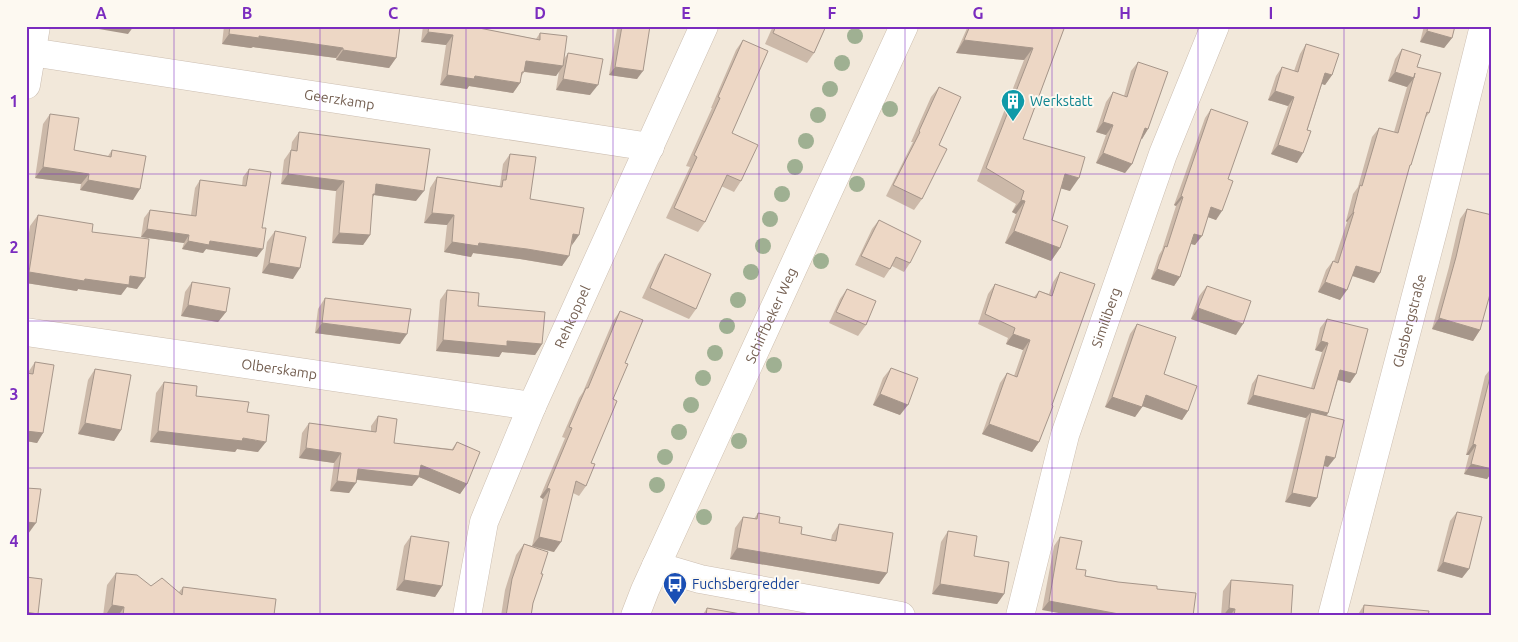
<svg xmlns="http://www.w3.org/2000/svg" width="1518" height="642" font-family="Ubuntu,sans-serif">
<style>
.residential{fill:#f2e8da}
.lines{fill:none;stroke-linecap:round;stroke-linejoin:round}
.minor-casing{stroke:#ccbeb1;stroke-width:29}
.secondary-casing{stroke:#cebfaf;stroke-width:29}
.minor{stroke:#fff;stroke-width:28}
.secondary{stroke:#fff;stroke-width:28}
.tree{fill:#9fb092}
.wall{fill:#ccb9a9}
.shaded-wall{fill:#a6968a}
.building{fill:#edd7c5;stroke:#a6968a}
.grid{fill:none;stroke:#7b2cbf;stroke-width:1;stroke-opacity:0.55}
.labels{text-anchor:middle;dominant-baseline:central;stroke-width:4;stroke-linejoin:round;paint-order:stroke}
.street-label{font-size:14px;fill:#735e50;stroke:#fdf9f1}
.culture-label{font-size:14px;fill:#0d838f;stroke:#fdf9f1;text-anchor:start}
.transit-label{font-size:14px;fill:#164399;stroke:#fdf9f1;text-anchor:start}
.neatline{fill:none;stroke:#7b2cbf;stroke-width:2}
.grid-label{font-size:16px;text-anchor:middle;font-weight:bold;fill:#7b2cbf}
</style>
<rect width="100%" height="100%" fill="#fbf5eb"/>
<rect class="residential" x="26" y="26" width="1466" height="590"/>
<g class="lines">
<g class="minor-casing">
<g id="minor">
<path id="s1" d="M 31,52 L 650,147"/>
<path d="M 26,85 L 36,26"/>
<path id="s2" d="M 26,332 L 532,406"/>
<path d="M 656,566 L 700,579 L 901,616"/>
<path id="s3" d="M 467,616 L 484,522 L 532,406 L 704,26"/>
<path id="s4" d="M 1020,616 L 1065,435 L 1163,154 L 1215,26"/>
<path id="s5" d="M 1332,616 L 1435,223 L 1484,26"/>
</g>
</g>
<g class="secondary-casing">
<g id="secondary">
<path id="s6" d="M 635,616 L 645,590 L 904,26"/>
</g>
</g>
<use href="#minor" class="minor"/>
<use href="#secondary" class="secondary"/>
</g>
<g class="tree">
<circle cx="855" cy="36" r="8"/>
<circle cx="842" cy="63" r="8"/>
<circle cx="830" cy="89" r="8"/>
<circle cx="890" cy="109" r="8"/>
<circle cx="818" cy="115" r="8"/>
<circle cx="806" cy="141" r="8"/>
<circle cx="795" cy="167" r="8"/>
<circle cx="857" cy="184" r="8"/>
<circle cx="782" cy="194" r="8"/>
<circle cx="770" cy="219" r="8"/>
<circle cx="763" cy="246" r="8"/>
<circle cx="821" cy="261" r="8"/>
<circle cx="751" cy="272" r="8"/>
<circle cx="738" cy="300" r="8"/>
<circle cx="727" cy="326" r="8"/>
<circle cx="715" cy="353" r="8"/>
<circle cx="774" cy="365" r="8"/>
<circle cx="703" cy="378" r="8"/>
<circle cx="691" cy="405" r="8"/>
<circle cx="679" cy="432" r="8"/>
<circle cx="739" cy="441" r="8"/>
<circle cx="665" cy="457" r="8"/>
<circle cx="657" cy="485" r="8"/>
<circle cx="704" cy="517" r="8"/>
</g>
<g class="wall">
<path d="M 224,26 L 400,26 L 396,58 L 389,68 L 336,60 L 336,58 L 253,47 L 251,48 L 222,44 Z"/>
<path d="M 423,26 L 469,26 L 536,39 L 540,33 L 564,59 L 568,53 L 590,95 L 556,90 L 559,71 L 556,76 L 524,72 L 521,77 L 520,83 L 513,93 L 469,86 L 467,89 L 440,85 L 446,45 L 421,42 Z"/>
<path d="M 619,26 L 650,26 L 637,79 L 609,75 L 617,29 Z"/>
<path d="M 773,26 L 826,26 L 814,53 L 807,63 L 765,44 Z"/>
<path d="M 968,26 L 1065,26 L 1023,139 L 1070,191 L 1061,188 L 1052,220 L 1060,248 L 1051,261 L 1005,243 L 1016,214 L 1012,212 L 1016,204 L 977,181 L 1024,60 L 956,53 Z"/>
<path d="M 1424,26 L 1455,26 L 1452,38 L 1444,48 L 1420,42 Z"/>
<path d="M 743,40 L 732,133 L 741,181 L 734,192 L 721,186 L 705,222 L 698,232 L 666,218 L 690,167 L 686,166 L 712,108 L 711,108 L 736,50 Z"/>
<path d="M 1306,44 L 1332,75 L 1325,85 L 1322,84 L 1297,163 L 1271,154 L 1288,106 L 1268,100 L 1276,76 L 1282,67 L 1294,71 L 1300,54 Z"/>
<path d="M 1402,49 L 1417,67 L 1429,113 L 1424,120 L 1374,283 L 1352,276 L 1340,300 L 1318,292 L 1326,270 L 1333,261 L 1334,261 L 1347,222 L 1346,221 L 1353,194 L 1358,187 L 1372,137 L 1379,128 L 1394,132 L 1407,87 L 1388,81 L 1395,59 Z"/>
<path d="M 1138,62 L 1148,129 L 1142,139 L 1141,139 L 1132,164 L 1125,173 L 1096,163 L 1106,135 L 1096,132 L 1106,102 L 1113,92 L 1124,96 L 1131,71 Z"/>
<path d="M 939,87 L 939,145 L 922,199 L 914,210 L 886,196 L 913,142 L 911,142 L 931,97 Z"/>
<path d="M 1492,107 L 1492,119 L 1489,119 Z"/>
<path d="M 1211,109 L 1228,179 L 1216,220 L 1208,217 L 1195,245 L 1191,244 L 1180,277 L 1174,286 L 1151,279 L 1159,255 L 1162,250 L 1176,206 L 1174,205 L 1205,118 Z"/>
<path d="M 50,114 L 74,150 L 108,156 L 112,150 L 133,200 L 80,190 L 81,184 L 35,178 L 43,124 Z"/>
<path d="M 299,132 L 416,201 L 374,195 L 372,198 L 370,235 L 363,245 L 332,243 L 336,191 L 281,184 L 284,160 L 291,150 L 292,142 Z"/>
<path d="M 510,154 L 530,199 L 579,235 L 572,245 L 562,266 L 520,259 L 473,253 L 471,257 L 444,252 L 447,225 L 424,223 L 430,188 L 437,177 L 499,186 L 500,185 L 503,164 Z"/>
<path d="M 249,169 L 257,257 L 206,249 L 203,253 L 182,249 L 184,243 L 141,237 L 144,218 L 150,210 L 191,215 L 195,188 L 200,180 L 242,186 L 243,177 Z"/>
<path d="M 1467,209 L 1480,330 L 1473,341 L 1432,329 L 1449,267 L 1460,219 Z"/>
<path d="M 38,215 L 92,232 L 137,289 L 127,287 L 121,295 L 78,289 L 77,291 L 26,283 L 26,253 L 30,226 Z"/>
<path d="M 879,220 L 910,263 L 904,272 L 892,266 L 884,278 L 855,265 L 872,229 Z"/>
<path d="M 275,231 L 293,279 L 262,273 L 267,242 Z"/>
<path d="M 665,254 L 696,309 L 689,319 L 642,298 L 658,264 Z"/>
<path d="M 1060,272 L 1052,405 L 1039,442 L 1032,452 L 982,434 L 1000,383 L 1007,373 L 1014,376 L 1023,350 L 1006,344 L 1008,338 L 978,324 L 988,294 L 995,284 L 1034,297 L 1039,291 L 1049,294 L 1053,282 Z"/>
<path d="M 192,282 L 226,312 L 218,322 L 181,316 L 185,292 Z"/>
<path d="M 1207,286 L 1236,335 L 1191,319 L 1199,296 Z"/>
<path d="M 847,289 L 866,325 L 858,336 L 829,323 L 840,299 Z"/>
<path d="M 447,290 L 478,306 L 542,344 L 535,355 L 502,352 L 499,357 L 436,351 L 440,300 Z"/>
<path d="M 325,298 L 400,344 L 315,333 L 318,309 Z"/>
<path d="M 620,311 L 625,363 L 613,399 L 591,463 L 586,486 L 579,496 L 573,493 L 554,552 L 532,547 L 541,574 L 533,603 L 531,616 L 501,616 L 505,590 L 516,555 L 524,544 L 532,546 L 543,499 L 540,497 L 565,438 L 562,437 L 579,398 L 583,392 L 613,321 Z"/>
<path d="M 1327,319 L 1356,374 L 1350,383 L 1338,380 L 1327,416 L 1328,467 L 1324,466 L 1317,498 L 1310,507 L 1285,502 L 1305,421 L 1306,418 L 1247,404 L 1252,384 L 1258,375 L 1311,388 L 1322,352 L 1315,350 L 1320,328 Z"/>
<path d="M 1137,324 L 1164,374 L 1188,411 L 1182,420 L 1143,406 L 1135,417 L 1105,407 L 1130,334 Z"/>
<path d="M 35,362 L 43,433 L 37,443 L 26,441 L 26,373 L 28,374 L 29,371 Z"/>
<path d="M 1492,367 L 1492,472 L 1487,479 L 1464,474 L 1469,455 L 1466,455 L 1485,376 Z"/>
<path d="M 891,368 L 900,415 L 873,405 L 883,378 Z"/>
<path d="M 95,369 L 121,430 L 114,441 L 78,434 L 88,380 Z"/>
<path d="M 164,382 L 196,396 L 247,412 L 258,452 L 237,449 L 235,452 L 150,442 L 156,393 Z"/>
<path d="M 378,416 L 394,443 L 452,449 L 457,442 L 467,484 L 460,494 L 419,477 L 412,486 L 357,480 L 349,493 L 330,491 L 334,463 L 299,458 L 302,433 L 309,423 L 371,431 L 371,426 Z"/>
<path d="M 1457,512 L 1469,569 L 1462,578 L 1437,571 L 1450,521 Z"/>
<path d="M 758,513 L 801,534 L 831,540 L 832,535 L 839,524 L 887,573 L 879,584 L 730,559 L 735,528 L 743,517 L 754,519 Z"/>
<path d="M 948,531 L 974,556 L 1004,594 L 997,604 L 932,594 L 941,542 Z"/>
<path d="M 411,536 L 442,586 L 435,597 L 396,590 L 404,546 Z"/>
<path d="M 1060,537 L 1076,569 L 1085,576 L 1118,582 L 1042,610 L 1054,546 Z"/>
<path d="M 116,573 L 151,586 L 179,592 L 183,587 L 277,616 L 103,616 L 107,585 Z"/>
<path d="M 1231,580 L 1291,616 L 1221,616 L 1223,591 Z"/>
<path d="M 1364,605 L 1428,616 L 1357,616 Z"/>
<path d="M 707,608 L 752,616 L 702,616 Z"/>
</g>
<g class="shaded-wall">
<path d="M 94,26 L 134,26 L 128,34 L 93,28 Z"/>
<path d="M 1427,31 L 1452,38 L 1444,48 L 1420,42 Z"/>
<path d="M 428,32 L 453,35 L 446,45 L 421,42 Z"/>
<path d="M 229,34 L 259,36 L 343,48 L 336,58 L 253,47 L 251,48 L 222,44 Z"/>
<path d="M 964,40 L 1033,48 L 1024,60 L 956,53 Z"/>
<path d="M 343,50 L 396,58 L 389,68 L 336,60 Z"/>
<path d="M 526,61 L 563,66 L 556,76 L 519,71 Z"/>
<path d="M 615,67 L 643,71 L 637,79 L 609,75 Z"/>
<path d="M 1395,72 L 1414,78 L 1407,87 L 1388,81 Z"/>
<path d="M 1325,73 L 1332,75 L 1325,85 L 1319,83 Z"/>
<path d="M 447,75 L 475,76 L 520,83 L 513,93 L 469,86 L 467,89 L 440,85 Z"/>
<path d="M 563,79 L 598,85 L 590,95 L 556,90 Z"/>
<path d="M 1275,91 L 1294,97 L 1288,106 L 1268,100 Z"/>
<path d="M 1103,122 L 1113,125 L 1106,135 L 1096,132 Z"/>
<path d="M 1145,128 L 1148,129 L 1142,139 L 1138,138 Z"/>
<path d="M 1278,145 L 1303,153 L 1297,163 L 1271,154 Z"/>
<path d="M 1103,153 L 1132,164 L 1125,173 L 1096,163 Z"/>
<path d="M 43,167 L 89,174 L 81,184 L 35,178 Z"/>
<path d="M 288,174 L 344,181 L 336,191 L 281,184 Z"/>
<path d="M 1065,174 L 1079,178 L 1070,191 L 1056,187 Z"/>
<path d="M 88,180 L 140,189 L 133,200 L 80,190 Z"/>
<path d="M 376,184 L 424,191 L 416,201 L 374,195 L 368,204 Z"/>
<path d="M 1181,196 L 1183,197 L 1176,206 L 1174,205 Z"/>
<path d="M 1021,200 L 1025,201 L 1016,214 L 1012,212 Z"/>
<path d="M 1211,207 L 1222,211 L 1216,220 L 1205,216 Z"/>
<path d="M 1353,212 L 1354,212 L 1347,222 L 1346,221 Z"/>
<path d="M 432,213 L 454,215 L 447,225 L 424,223 Z"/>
<path d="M 147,229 L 189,235 L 184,243 L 141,237 Z"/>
<path d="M 1014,231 L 1060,248 L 1051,261 L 1005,243 Z"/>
<path d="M 339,233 L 370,235 L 363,245 L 332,243 Z"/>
<path d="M 573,234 L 579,235 L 572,245 Z"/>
<path d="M 1194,234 L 1202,236 L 1195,245 L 1188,243 Z"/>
<path d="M 188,241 L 210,241 L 263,249 L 257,257 L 206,249 L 203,253 L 182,249 Z"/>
<path d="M 452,242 L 479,243 L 527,249 L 569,256 L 562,266 L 520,259 L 473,253 L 471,257 L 444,252 Z"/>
<path d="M 269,263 L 300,268 L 293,279 L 262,273 Z"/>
<path d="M 1356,266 L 1380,273 L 1374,283 L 1350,275 Z"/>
<path d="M 1157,269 L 1180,277 L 1174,286 L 1151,279 Z"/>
<path d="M 29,272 L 85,279 L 130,276 L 145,278 L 137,289 L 127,287 L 121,295 L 78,289 L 77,291 L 26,283 L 26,276 Z"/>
<path d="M 1325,282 L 1347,290 L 1340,300 L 1318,292 Z"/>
<path d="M 188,305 L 226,312 L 218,322 L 181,316 Z"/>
<path d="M 1198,308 L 1243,324 L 1236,335 L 1191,319 Z"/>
<path d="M 1439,318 L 1480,330 L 1473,341 L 1432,329 Z"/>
<path d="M 322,323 L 407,334 L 400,344 L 315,333 Z"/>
<path d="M 1013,334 L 1030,340 L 1023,350 L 1006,344 Z"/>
<path d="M 443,340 L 507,341 L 542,344 L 535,355 L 502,352 L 499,357 L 436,351 Z"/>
<path d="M 1321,341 L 1328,343 L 1322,352 L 1315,350 Z"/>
<path d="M 1340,370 L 1356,374 L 1350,383 L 1334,379 Z"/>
<path d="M 880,394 L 908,405 L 900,415 L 873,405 Z"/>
<path d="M 1146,395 L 1188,411 L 1182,420 L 1139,405 Z"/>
<path d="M 1253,395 L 1328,413 L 1322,422 L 1311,412 L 1306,418 L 1247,404 Z"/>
<path d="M 1112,397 L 1142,407 L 1135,417 L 1105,407 Z"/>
<path d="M 85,423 L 121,430 L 114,441 L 78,434 Z"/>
<path d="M 989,424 L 1039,442 L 1032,452 L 982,434 Z"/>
<path d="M 26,431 L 43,433 L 37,443 L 26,441 Z"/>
<path d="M 158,431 L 243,438 L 266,442 L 258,452 L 237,449 L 235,452 L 150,442 Z"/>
<path d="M 1473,444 L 1476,445 L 1469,455 L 1466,455 Z"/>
<path d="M 306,448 L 341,453 L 334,463 L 299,458 Z"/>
<path d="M 1326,456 L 1335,458 L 1328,467 L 1320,465 Z"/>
<path d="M 1471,464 L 1492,469 L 1492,472 L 1487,479 L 1464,474 Z"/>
<path d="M 421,465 L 467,484 L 460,494 L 419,477 L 412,486 L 351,479 L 358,469 Z"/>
<path d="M 337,481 L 356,483 L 349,493 L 330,491 Z"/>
<path d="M 547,488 L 550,489 L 543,499 L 540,497 Z"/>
<path d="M 1292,493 L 1317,498 L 1310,507 L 1285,502 Z"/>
<path d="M 26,522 L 36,523 L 28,534 L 26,534 Z"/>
<path d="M 539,537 L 561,542 L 554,552 L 532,546 Z"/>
<path d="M 737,548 L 887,573 L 879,584 L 730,559 Z"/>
<path d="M 1443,562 L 1469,569 L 1462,578 L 1437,571 Z"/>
<path d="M 404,580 L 442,586 L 435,597 L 396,590 Z"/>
<path d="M 940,584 L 1004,594 L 997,604 L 932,594 Z"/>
<path d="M 1049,601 L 1134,616 L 1075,616 L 1042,610 Z"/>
<path d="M 112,605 L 124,607 L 118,616 L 105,616 Z"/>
<path d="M 1229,608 L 1235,609 L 1230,616 L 1223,616 Z"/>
<path d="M 26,612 L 38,614 L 37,616 L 26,616 Z"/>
</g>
<g class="building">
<path d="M 230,26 L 400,26 L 396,58 L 343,50 L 343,48 L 259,36 L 259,38 L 229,34 Z"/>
<path d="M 429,26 L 469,26 L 540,40 L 540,33 L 567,36 L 563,66 L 526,61 L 524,72 L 522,72 L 520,83 L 475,76 L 474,79 L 447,75 L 453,35 L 428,32 Z"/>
<path d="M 622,26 L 650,26 L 643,71 L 615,67 Z"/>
<path d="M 776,26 L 826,26 L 814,53 L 773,33 Z"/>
<path d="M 970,26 L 1065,26 L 1023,139 L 1085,157 L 1079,178 L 1065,174 L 1052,220 L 1068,226 L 1060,248 L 1014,231 L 1025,201 L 1021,200 L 1024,191 L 986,168 L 1033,48 L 964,40 Z"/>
<path d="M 1428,26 L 1455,26 L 1452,38 L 1427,31 Z"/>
<path d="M 743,40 L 768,51 L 732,133 L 758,145 L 741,181 L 727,175 L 705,222 L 674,208 L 697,157 L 694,155 L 720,98 L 718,97 Z"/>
<path d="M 1306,44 L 1339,54 L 1332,75 L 1325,73 L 1307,130 L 1311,131 L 1303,153 L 1278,145 L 1294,97 L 1275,91 L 1282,67 L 1298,72 Z"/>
<path d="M 1402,49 L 1421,55 L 1417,67 L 1441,73 L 1429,113 L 1427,112 L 1411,165 L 1410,165 L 1380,273 L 1356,266 L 1347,290 L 1325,282 L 1333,261 L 1338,263 L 1354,212 L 1353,212 L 1360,185 L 1362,186 L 1379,128 L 1398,133 L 1415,73 L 1414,78 L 1395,72 Z"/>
<path d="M 568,53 L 603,59 L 598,85 L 563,79 Z"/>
<path d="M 1138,62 L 1168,72 L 1148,129 L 1145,128 L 1132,164 L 1103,153 L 1113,125 L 1103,122 L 1113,92 L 1127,97 Z"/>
<path d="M 939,87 L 961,97 L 939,145 L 947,149 L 922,199 L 893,185 L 920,132 L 919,131 Z"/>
<path d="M 1211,109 L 1248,122 L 1228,179 L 1233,181 L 1222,211 L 1211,207 L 1202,236 L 1194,234 L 1180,277 L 1157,269 L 1165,246 L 1167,247 L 1183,197 L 1181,196 Z"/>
<path d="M 50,114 L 79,118 L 74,150 L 111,157 L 112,150 L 146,156 L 140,189 L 88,180 L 89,174 L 43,167 Z"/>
<path d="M 299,132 L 430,149 L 424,191 L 376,184 L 375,194 L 373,194 L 370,235 L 339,233 L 344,181 L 288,174 L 291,150 L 297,151 Z"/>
<path d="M 510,154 L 536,157 L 530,199 L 584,208 L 579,235 L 573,234 L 569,256 L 527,249 L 479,243 L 478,246 L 452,242 L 454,215 L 432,213 L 437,177 L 502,187 L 503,180 L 506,180 Z"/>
<path d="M 249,169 L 271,172 L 262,228 L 266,228 L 263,249 L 210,241 L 209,245 L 188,241 L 189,235 L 147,229 L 150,210 L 196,216 L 200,180 L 246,186 Z"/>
<path d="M 1467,209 L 1492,215 L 1492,287 L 1480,330 L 1439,318 L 1456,257 Z"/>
<path d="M 38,215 L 93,224 L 92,232 L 149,239 L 145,278 L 130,276 L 129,285 L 85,279 L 84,281 L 29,272 Z"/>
<path d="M 879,220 L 921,241 L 910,263 L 896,257 L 890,269 L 861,256 Z"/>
<path d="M 275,231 L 306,237 L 300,268 L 269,263 Z"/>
<path d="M 665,254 L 711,274 L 696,309 L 650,288 Z"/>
<path d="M 1060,272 L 1095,284 L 1052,405 L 1053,406 L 1039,442 L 989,424 L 1007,373 L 1017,377 L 1030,340 L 1013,334 L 1015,328 L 985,314 L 995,284 L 1036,298 L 1039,291 L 1052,296 Z"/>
<path d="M 192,282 L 230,288 L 226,312 L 188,305 Z"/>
<path d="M 1207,286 L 1251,301 L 1243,324 L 1198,308 Z"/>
<path d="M 847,289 L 876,301 L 866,325 L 836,312 Z"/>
<path d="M 447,290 L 479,293 L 478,306 L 545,312 L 542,344 L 507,341 L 507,346 L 443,340 Z"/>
<path d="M 325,298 L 411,309 L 407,334 L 322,323 Z"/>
<path d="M 620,311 L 643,320 L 625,363 L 628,364 L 613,399 L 617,401 L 591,463 L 595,464 L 586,486 L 576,481 L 561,542 L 539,537 L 550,489 L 547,488 L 572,428 L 569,427 L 586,388 L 588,388 Z"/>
<path d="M 1327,319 L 1368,329 L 1356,374 L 1340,370 L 1328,413 L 1253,395 L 1258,375 L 1314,389 L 1328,343 L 1321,341 Z"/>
<path d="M 1137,324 L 1176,337 L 1164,374 L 1197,386 L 1188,411 L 1146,395 L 1142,407 L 1112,397 Z"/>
<path d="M 35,362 L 54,365 L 43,433 L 26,431 L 26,373 L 33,374 Z"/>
<path d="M 891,368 L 918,378 L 908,405 L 880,394 Z"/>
<path d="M 95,369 L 131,375 L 121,430 L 85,423 Z"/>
<path d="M 1492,369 L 1492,469 L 1471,464 L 1476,445 L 1473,444 Z"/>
<path d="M 164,382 L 197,386 L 196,396 L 249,402 L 247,412 L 269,415 L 266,442 L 243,438 L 242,441 L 158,431 Z"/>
<path d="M 1311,412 L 1344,420 L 1335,458 L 1326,456 L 1317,498 L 1292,493 Z"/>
<path d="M 378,416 L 397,419 L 394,443 L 453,450 L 457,442 L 480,452 L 467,484 L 421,465 L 419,476 L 358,469 L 356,483 L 337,481 L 341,453 L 306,448 L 309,423 L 376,432 Z"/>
<path d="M 26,488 L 41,489 L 36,523 L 26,522 Z"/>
<path d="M 1457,512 L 1482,517 L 1469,569 L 1443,562 Z"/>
<path d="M 758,513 L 780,517 L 779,523 L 802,527 L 801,534 L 836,541 L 839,524 L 893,533 L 887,573 L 737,548 L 743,517 L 757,519 Z"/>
<path d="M 948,531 L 977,536 L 974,556 L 1009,562 L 1004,594 L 940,584 Z"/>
<path d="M 411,536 L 449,542 L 442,586 L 404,580 Z"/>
<path d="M 1060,537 L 1082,541 L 1076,569 L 1086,570 L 1085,576 L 1118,582 L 1157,586 L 1157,589 L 1196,593 L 1193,616 L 1134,616 L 1119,614 L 1049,601 Z"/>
<path d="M 524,544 L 548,552 L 541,574 L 543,574 L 533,603 L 531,616 L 506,616 L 512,579 Z"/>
<path d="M 116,573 L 137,575 L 151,586 L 162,578 L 182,595 L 183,587 L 276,599 L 274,615 L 277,616 L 123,616 L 124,607 L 112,605 Z"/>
<path d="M 26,577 L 42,579 L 38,614 L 26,612 Z"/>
<path d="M 1231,580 L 1293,585 L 1291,616 L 1234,616 L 1235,609 L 1229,608 Z"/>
<path d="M 1364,605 L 1429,611 L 1428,616 L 1363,616 Z"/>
<path d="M 707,608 L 752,616 L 706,616 Z"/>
</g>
<path class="grid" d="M 174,26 L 174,616M 320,26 L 320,616M 466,26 L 466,616M 613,26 L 613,616M 759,26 L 759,616M 905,26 L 905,616M 1052,26 L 1052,616M 1198,26 L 1198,616M 1344,26 L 1344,616M 26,174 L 1492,174M 26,321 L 1492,321M 26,468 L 1492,468"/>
<defs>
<g id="building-pin" transform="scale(1.25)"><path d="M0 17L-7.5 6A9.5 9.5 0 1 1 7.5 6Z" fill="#0f9aa8" stroke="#fdf9f1"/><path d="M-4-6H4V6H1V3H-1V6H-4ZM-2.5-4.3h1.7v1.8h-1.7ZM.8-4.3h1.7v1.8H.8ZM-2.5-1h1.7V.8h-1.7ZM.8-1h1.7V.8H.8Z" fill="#fff"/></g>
<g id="bus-pin" transform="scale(1.25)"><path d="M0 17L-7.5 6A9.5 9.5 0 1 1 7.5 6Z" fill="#1a4fb4" stroke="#fdf9f1"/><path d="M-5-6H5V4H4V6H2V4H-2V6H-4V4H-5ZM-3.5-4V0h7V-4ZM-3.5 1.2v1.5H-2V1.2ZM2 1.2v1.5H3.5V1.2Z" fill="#fff"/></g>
</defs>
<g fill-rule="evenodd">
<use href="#building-pin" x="1013" y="101"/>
<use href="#bus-pin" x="675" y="584"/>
</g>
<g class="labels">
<g class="street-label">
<text stroke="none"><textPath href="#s1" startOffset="312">Geerzkamp</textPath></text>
<text stroke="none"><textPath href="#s6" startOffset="330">Schiffbeker Weg</textPath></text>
<text stroke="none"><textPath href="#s3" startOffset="319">Rehkoppel</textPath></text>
<text stroke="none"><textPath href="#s4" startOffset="311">Similiberg</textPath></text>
<text stroke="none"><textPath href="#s5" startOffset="305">Glasbergstraße</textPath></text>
<text stroke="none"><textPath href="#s2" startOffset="256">Olberskamp</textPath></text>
</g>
<g class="culture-label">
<text x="1030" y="101">Werkstatt</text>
</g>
<g class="transit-label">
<text x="692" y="584">Fuchsbergredder</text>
</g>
</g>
<rect width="1518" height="642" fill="none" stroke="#fdf9f1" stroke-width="55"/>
<rect x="28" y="28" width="1462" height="586" class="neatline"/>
<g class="grid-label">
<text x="101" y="19">A</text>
<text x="247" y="19">B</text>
<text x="393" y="19">C</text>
<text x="540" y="19">D</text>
<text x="686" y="19">E</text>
<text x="832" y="19">F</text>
<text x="978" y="19">G</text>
<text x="1125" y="19">H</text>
<text x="1271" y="19">I</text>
<text x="1417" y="19">J</text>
<text x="14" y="107">1</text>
<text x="14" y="253">2</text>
<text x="14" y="400">3</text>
<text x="14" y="547">4</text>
</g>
</svg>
